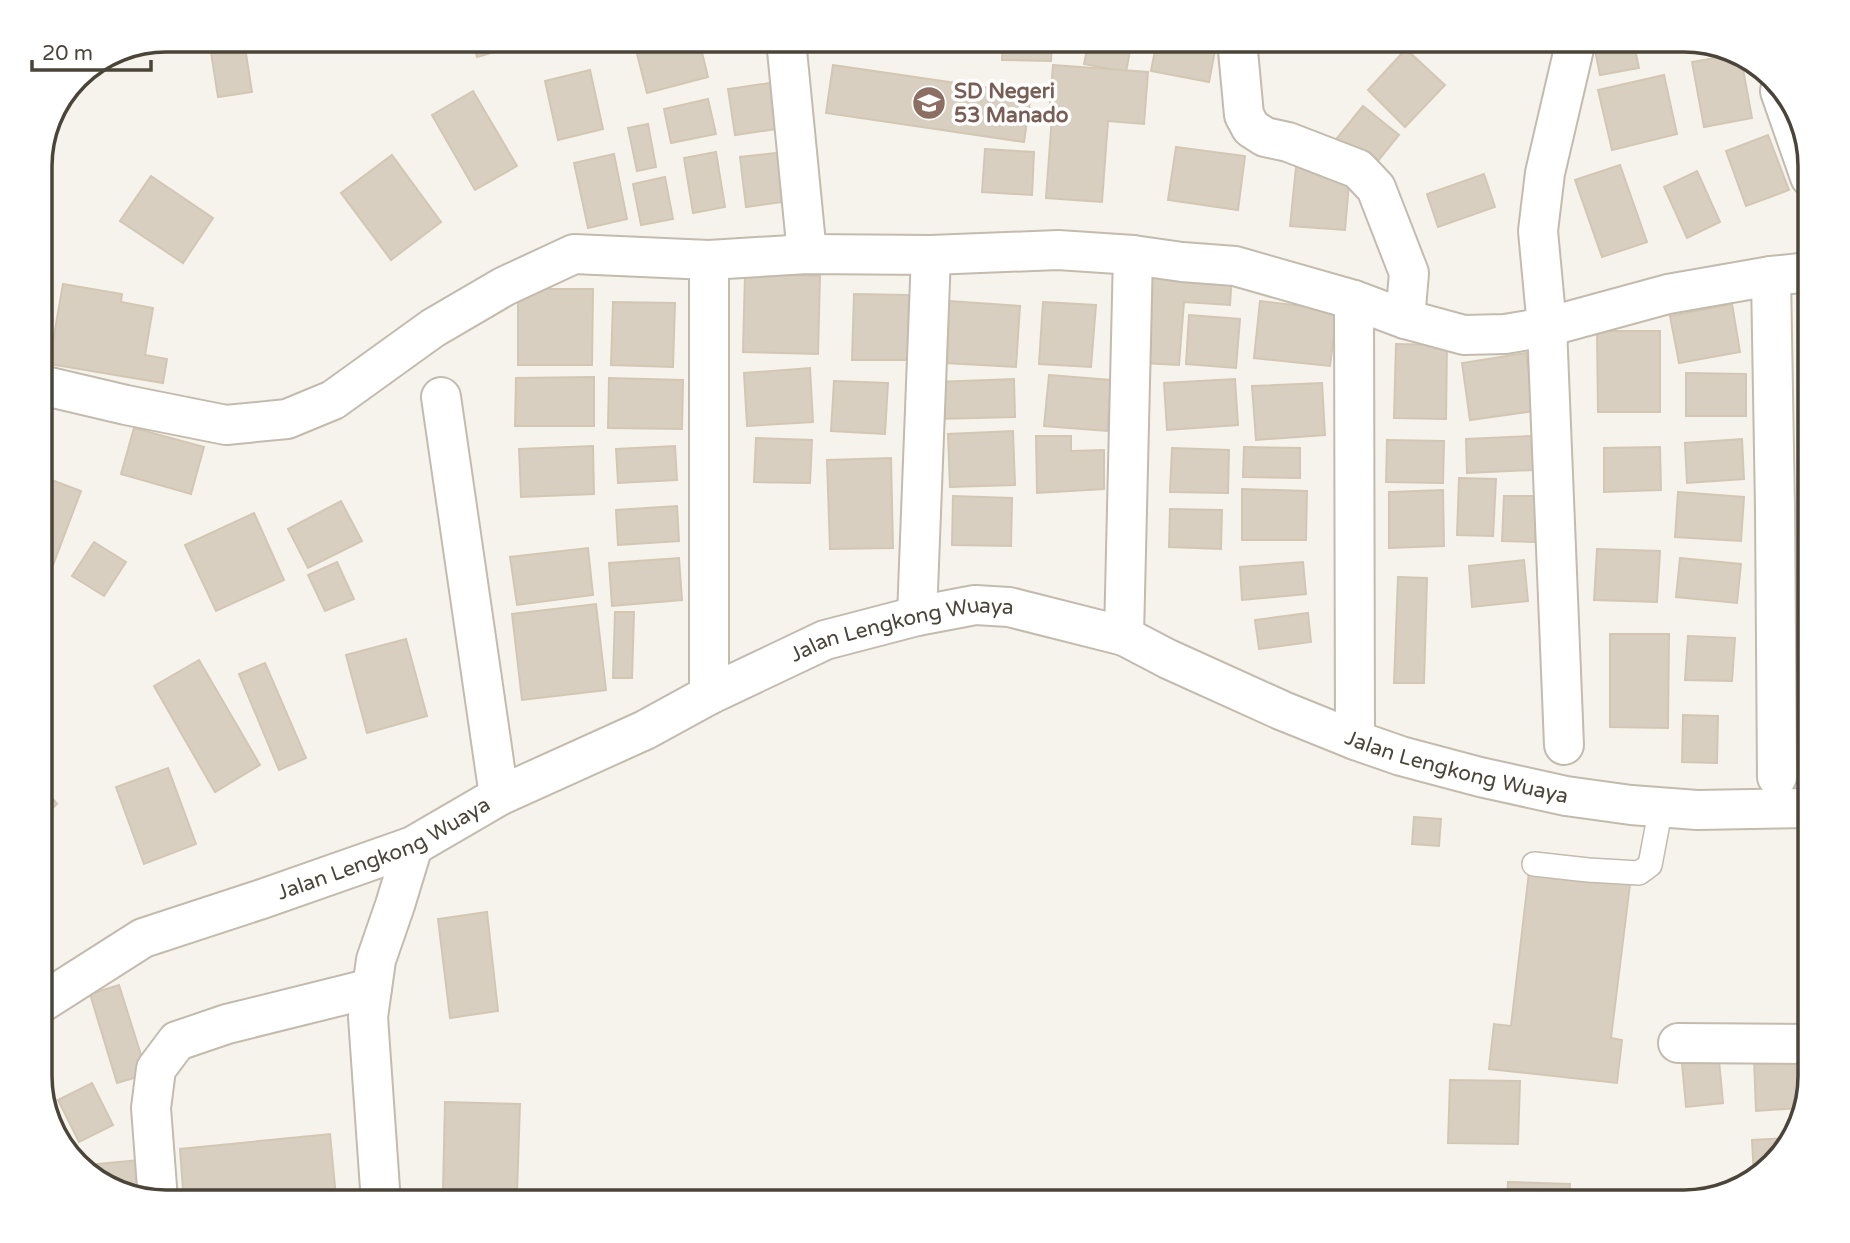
<svg xmlns="http://www.w3.org/2000/svg" width="1850" height="1243" font-family="'Varela Round',sans-serif">
<style>
.building{fill:#d8cfc1;stroke:#d3c7b4;stroke-width:2}
.lines{fill:none;stroke-linecap:round;stroke-linejoin:round}
.lane-casing{stroke:#c2bbae;stroke-width:26}
.street-casing{stroke:#c2bbae;stroke-width:42}
.lane{stroke:#fff;stroke-width:23}
.street{stroke:#fff;stroke-width:38}
.labels{text-anchor:middle;dominant-baseline:central;stroke-width:7;stroke-linejoin:round;paint-order:stroke}
.education-label{font-size:21px;font-weight:bold;fill:#785e54;stroke:#fff;text-anchor:start}
.street-label{font-size:21px;fill:#4b4439;stroke:#fff}
.rim{fill:none;stroke:#4b4439;stroke-width:3.5}
</style>
<rect width="100%" height="100%" fill="#f6f3ec"/>
<g class="building">
<path d="M 472,40 L 521,40 L 522,44 L 477,57 Z"/>
<path d="M 672,40 L 699,40 L 708,77 L 647,93 L 636,50 Z"/>
<path d="M 1003,40 L 1052,40 L 1051,61 L 1002,60 Z"/>
<path d="M 1089,40 L 1132,40 L 1126,72 L 1084,64 Z"/>
<path d="M 1157,40 L 1217,40 L 1209,82 L 1151,71 Z"/>
<path d="M 1593,40 L 1633,40 L 1639,68 L 1600,75 Z"/>
<path d="M 244,41 L 252,92 L 218,97 L 210,46 Z"/>
<path d="M 1406,49 L 1445,85 L 1405,127 L 1368,90 Z"/>
<path d="M 1731,55 L 1741,58 L 1752,118 L 1704,127 L 1692,62 Z"/>
<path d="M 833,65 L 1031,94 L 1024,142 L 826,113 Z"/>
<path d="M 1053,65 L 1148,72 L 1144,124 L 1108,121 L 1102,202 L 1046,198 L 1052,116 L 1049,116 Z"/>
<path d="M 590,70 L 603,129 L 558,140 L 545,81 Z"/>
<path d="M 1664,75 L 1677,134 L 1612,150 L 1598,90 Z"/>
<path d="M 770,83 L 777,129 L 735,135 L 728,89 Z"/>
<path d="M 473,91 L 517,166 L 475,190 L 432,115 Z"/>
<path d="M 708,99 L 716,134 L 671,143 L 664,109 Z"/>
<path d="M 1363,106 L 1399,135 L 1369,172 L 1333,143 Z"/>
<path d="M 648,124 L 656,167 L 637,171 L 628,128 Z"/>
<path d="M 1768,135 L 1789,190 L 1746,206 L 1726,151 Z"/>
<path d="M 1176,147 L 1245,156 L 1238,210 L 1168,200 Z"/>
<path d="M 985,149 L 1034,152 L 1032,195 L 982,192 Z"/>
<path d="M 716,152 L 725,207 L 693,213 L 684,158 Z"/>
<path d="M 784,152 L 790,201 L 746,207 L 740,157 Z"/>
<path d="M 614,154 L 627,219 L 588,228 L 574,163 Z"/>
<path d="M 392,155 L 441,222 L 391,260 L 341,193 Z"/>
<path d="M 1620,165 L 1647,242 L 1602,257 L 1575,180 Z"/>
<path d="M 1296,167 L 1350,172 L 1345,230 L 1290,226 Z"/>
<path d="M 1697,171 L 1720,222 L 1687,238 L 1664,187 Z"/>
<path d="M 1484,174 L 1495,207 L 1438,227 L 1427,194 Z"/>
<path d="M 151,176 L 213,218 L 183,263 L 120,221 Z"/>
<path d="M 665,177 L 673,219 L 641,225 L 633,184 Z"/>
<path d="M 1143,269 L 1232,275 L 1230,305 L 1184,302 L 1179,365 L 1141,363 Z"/>
<path d="M 745,274 L 820,276 L 818,354 L 743,352 Z"/>
<path d="M 63,284 L 122,294 L 121,302 L 153,308 L 145,355 L 167,359 L 163,383 L 49,364 Z"/>
<path d="M 518,289 L 593,289 L 592,365 L 518,365 Z"/>
<path d="M 854,294 L 909,295 L 908,360 L 852,360 Z"/>
<path d="M 949,301 L 1020,306 L 1016,367 L 945,363 Z"/>
<path d="M 1260,301 L 1337,310 L 1330,366 L 1254,358 Z"/>
<path d="M 613,302 L 675,303 L 673,367 L 611,365 Z"/>
<path d="M 1043,302 L 1096,305 L 1091,367 L 1039,364 Z"/>
<path d="M 1732,304 L 1740,352 L 1679,363 L 1670,316 Z"/>
<path d="M 1189,315 L 1240,319 L 1236,368 L 1186,364 Z"/>
<path d="M 1597,331 L 1660,331 L 1660,412 L 1598,412 Z"/>
<path d="M 1396,344 L 1447,345 L 1446,419 L 1394,418 Z"/>
<path d="M 1526,353 L 1534,411 L 1470,420 L 1462,363 Z"/>
<path d="M 810,368 L 813,422 L 747,426 L 744,373 Z"/>
<path d="M 1686,373 L 1746,374 L 1746,416 L 1686,416 Z"/>
<path d="M 1049,375 L 1111,380 L 1107,431 L 1044,426 Z"/>
<path d="M 594,377 L 594,426 L 515,426 L 516,378 Z"/>
<path d="M 609,378 L 683,380 L 682,429 L 608,428 Z"/>
<path d="M 1014,379 L 1015,417 L 937,419 L 936,382 Z"/>
<path d="M 1235,379 L 1238,425 L 1167,430 L 1164,383 Z"/>
<path d="M 834,381 L 888,383 L 885,434 L 831,431 Z"/>
<path d="M 1322,383 L 1325,435 L 1256,440 L 1252,386 Z"/>
<path d="M 134,428 L 204,447 L 191,494 L 121,474 Z"/>
<path d="M 1013,431 L 1015,485 L 950,487 L 948,434 Z"/>
<path d="M 1036,436 L 1071,436 L 1071,451 L 1104,450 L 1104,489 L 1037,493 Z"/>
<path d="M 1532,436 L 1533,470 L 1467,473 L 1466,439 Z"/>
<path d="M 756,438 L 812,440 L 810,483 L 754,482 Z"/>
<path d="M 1742,439 L 1744,479 L 1687,483 L 1685,443 Z"/>
<path d="M 1387,440 L 1444,441 L 1443,483 L 1386,482 Z"/>
<path d="M 593,446 L 594,494 L 521,497 L 519,449 Z"/>
<path d="M 675,446 L 677,480 L 618,483 L 616,449 Z"/>
<path d="M 1244,447 L 1300,448 L 1300,478 L 1243,477 Z"/>
<path d="M 1660,447 L 1661,490 L 1604,492 L 1604,448 Z"/>
<path d="M 1172,448 L 1229,450 L 1228,493 L 1170,492 Z"/>
<path d="M 891,458 L 893,548 L 830,549 L 827,460 Z"/>
<path d="M 41,476 L 81,491 L 53,565 L 41,560 Z"/>
<path d="M 1459,478 L 1496,479 L 1493,536 L 1457,535 Z"/>
<path d="M 1242,489 L 1307,491 L 1306,540 L 1242,540 Z"/>
<path d="M 1443,490 L 1444,546 L 1389,548 L 1389,492 Z"/>
<path d="M 1678,492 L 1744,497 L 1741,541 L 1675,537 Z"/>
<path d="M 953,496 L 1012,498 L 1011,546 L 952,545 Z"/>
<path d="M 1504,496 L 1536,496 L 1535,542 L 1502,541 Z"/>
<path d="M 341,501 L 362,541 L 308,568 L 288,529 Z"/>
<path d="M 677,506 L 679,541 L 618,545 L 616,510 Z"/>
<path d="M 1170,509 L 1222,510 L 1221,549 L 1169,547 Z"/>
<path d="M 254,513 L 284,580 L 216,611 L 185,545 Z"/>
<path d="M 94,542 L 126,562 L 104,596 L 72,576 Z"/>
<path d="M 588,548 L 593,595 L 517,605 L 510,557 Z"/>
<path d="M 1597,549 L 1660,551 L 1657,602 L 1594,600 Z"/>
<path d="M 679,558 L 682,600 L 612,606 L 609,563 Z"/>
<path d="M 1680,558 L 1741,564 L 1737,603 L 1676,597 Z"/>
<path d="M 1524,560 L 1528,601 L 1472,607 L 1469,566 Z"/>
<path d="M 337,562 L 354,599 L 325,611 L 308,575 Z"/>
<path d="M 1303,562 L 1306,594 L 1242,600 L 1240,567 Z"/>
<path d="M 1398,577 L 1427,578 L 1424,683 L 1394,683 Z"/>
<path d="M 596,604 L 606,690 L 522,700 L 512,614 Z"/>
<path d="M 615,612 L 634,612 L 632,678 L 613,678 Z"/>
<path d="M 1308,613 L 1311,642 L 1259,649 L 1255,620 Z"/>
<path d="M 1610,634 L 1669,634 L 1668,728 L 1610,727 Z"/>
<path d="M 1688,636 L 1735,638 L 1732,681 L 1685,680 Z"/>
<path d="M 406,639 L 427,716 L 367,733 L 346,655 Z"/>
<path d="M 199,660 L 260,765 L 215,792 L 154,686 Z"/>
<path d="M 265,663 L 306,758 L 279,770 L 239,674 Z"/>
<path d="M 1683,715 L 1718,716 L 1717,763 L 1682,762 Z"/>
<path d="M 168,768 L 196,844 L 144,864 L 116,787 Z"/>
<path d="M 41,784 L 57,804 L 41,819 Z"/>
<path d="M 1414,817 L 1441,819 L 1439,846 L 1412,844 Z"/>
<path d="M 1529,872 L 1630,884 L 1611,1038 L 1622,1040 L 1617,1083 L 1489,1069 L 1494,1024 L 1511,1026 Z"/>
<path d="M 487,912 L 498,1011 L 450,1018 L 438,919 Z"/>
<path d="M 119,985 L 147,1074 L 117,1083 L 90,994 Z"/>
<path d="M 1718,1049 L 1723,1103 L 1686,1107 L 1681,1053 Z"/>
<path d="M 1810,1057 L 1810,1077 L 1800,1108 L 1756,1111 L 1754,1059 Z"/>
<path d="M 1450,1080 L 1520,1081 L 1518,1144 L 1448,1143 Z"/>
<path d="M 92,1083 L 113,1125 L 79,1142 L 58,1100 Z"/>
<path d="M 445,1102 L 520,1104 L 517,1193 L 443,1191 Z"/>
<path d="M 330,1134 L 336,1197 L 271,1203 L 184,1203 L 180,1149 Z"/>
<path d="M 1791,1138 L 1788,1147 L 1754,1177 L 1752,1140 Z"/>
<path d="M 139,1160 L 142,1195 L 96,1181 L 89,1174 L 88,1165 Z"/>
<path d="M 1508,1182 L 1570,1184 L 1569,1203 L 1507,1203 Z"/>
</g>
<g class="lines">
<g class="lane-casing">
<path id="lane" d="M 1534,864 L 1588,870 L 1639,873 L 1650,865 L 1661,807"/>
</g>
<g class="street-casing">
<g id="street">
<path d="M 786,40 L 807,254"/>
<path d="M 1237,40 L 1244,115 L 1251,128 L 1265,137 L 1288,142 L 1358,169 L 1376,188 L 1409,273 L 1405,319"/>
<path d="M 1780,91 L 1810,177"/>
<path d="M 1771,276 L 1775,509 L 1777,777"/>
<path d="M 1354,300 L 1355,740"/>
<path d="M 41,385 L 126,405 L 226,425 L 287,419 L 333,400 L 433,328 L 505,286 L 574,254 L 709,260 L 807,254 L 931,255 L 1058,250 L 1133,255 L 1182,262 L 1235,266 L 1354,300 L 1405,319 L 1464,335 L 1505,334 L 1547,327 L 1668,294 L 1771,276 L 1810,272"/>
<path d="M 441,397 L 499,796"/>
<path d="M 917,616 L 931,255"/>
<path d="M 1124,636 L 1133,255"/>
<path d="M 709,695 L 709,260"/>
<path d="M 1564,745 L 1547,327 L 1538,231 L 1545,173 L 1576,40"/>
<path id="s1" d="M 41,1003 L 143,938 L 262,899 L 413,846 L 499,796 L 645,730 L 709,695 L 825,640 L 917,616 L 975,605 L 1009,607 L 1124,636 L 1168,659 L 1283,711 L 1355,740 L 1401,756 L 1480,777 L 1566,796 L 1631,805 L 1697,810 L 1810,808"/>
<path d="M 1678,1043 L 1810,1044"/>
<path d="M 158,1200 L 151,1108 L 156,1069 L 177,1041 L 227,1024 L 372,988"/>
<path d="M 381,1203 L 368,1017 L 376,960 L 395,905 L 413,846"/>
</g>
</g>
<use href="#lane" class="lane"/>
<use href="#street" class="street"/>
</g>
<defs>
<g id="school-disc" transform="scale(1.75)"><circle r="9.5" fill="#8d6e63" stroke="#fff"/><path d="M0-5L7-2L0 1L-7-2ZM-4 1L0 2.5L4 1V4Q0 6-4 4Z" fill="#fff"/></g>
</defs>
<g fill-rule="evenodd">
<use href="#school-disc" x="929" y="103"/>
</g>
<g class="labels">
<g class="education-label">
<text x="954" y="91">SD Negeri<tspan x="954" dy="24">53 Manado</tspan></text>
</g>
<g class="street-label">
<text stroke="none"><textPath href="#s1" startOffset="945">Jalan Lengkong Wuaya</textPath></text>
<text stroke="none"><textPath href="#s1" startOffset="1533">Jalan Lengkong Wuaya</textPath></text>
<text stroke="none"><textPath href="#s1" startOffset="378">Jalan Lengkong Wuaya</textPath></text>
</g>
</g>
<path d="M0 0H1850V1243H0ZM166 52H1684A114 114 0 0 1 1798 166V1076A114 114 0 0 1 1684 1190H166A114 114 0 0 1 52 1076V166A114 114 0 0 1 166 52Z" fill="#fff" fill-rule="evenodd"/>
<path class="rim" d="M166 52H1684A114 114 0 0 1 1798 166V1076A114 114 0 0 1 1684 1190H166A114 114 0 0 1 52 1076V166A114 114 0 0 1 166 52Z"/>
<path d="M32 60v10h119v-10" fill="none" stroke="#4b4439" stroke-width="3.5"/>
<text x="42" y="60" font-size="21" fill="#4b4439" stroke="#ffffff" stroke-width="5" paint-order="stroke">20 m</text>
</svg>
